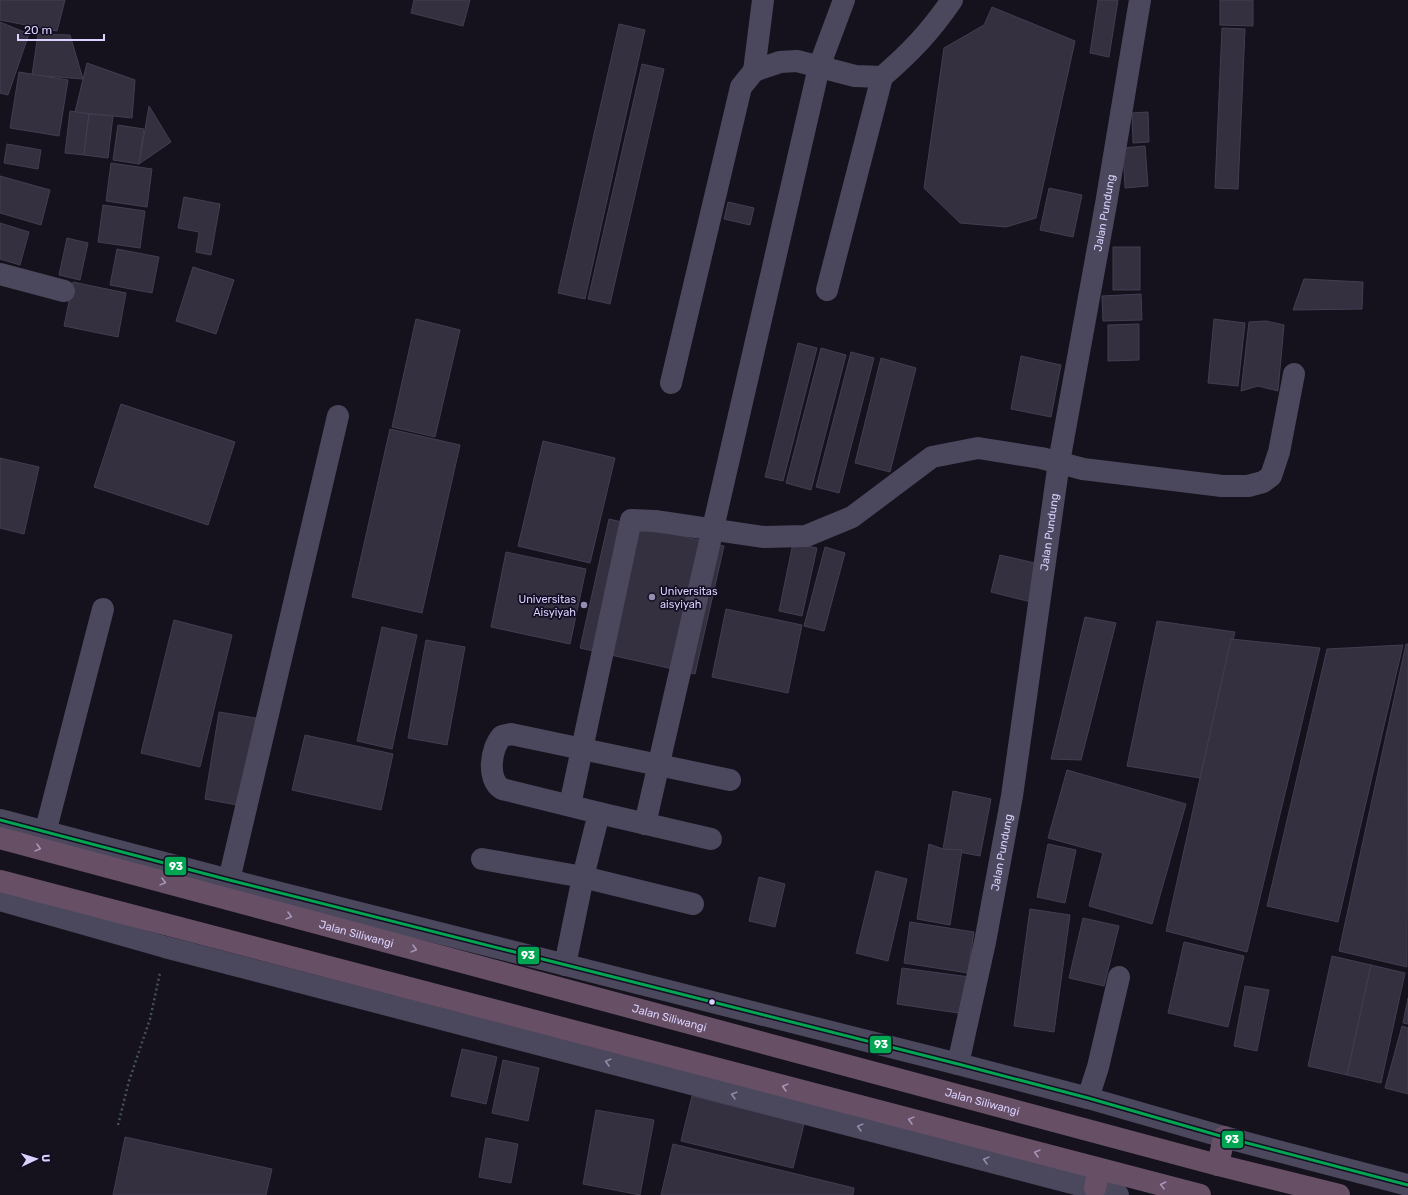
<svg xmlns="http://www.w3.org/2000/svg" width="1408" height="1195" font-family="Rubik,sans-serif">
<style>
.building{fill:#343040;stroke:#433d51}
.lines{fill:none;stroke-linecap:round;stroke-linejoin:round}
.path{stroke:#46515e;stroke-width:2.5;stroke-dasharray:2 3;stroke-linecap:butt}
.minor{stroke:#4b485e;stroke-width:22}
.highway{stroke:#675066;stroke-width:22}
.bus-1-casing{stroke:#130e22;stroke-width:6}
.bus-1{stroke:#00a651;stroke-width:3}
.oneway{stroke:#a697ba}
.oneway2{stroke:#928cae}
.poi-dot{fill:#958eaf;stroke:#130e22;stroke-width:1.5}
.bus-dot{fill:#dad1fe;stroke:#130e22;stroke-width:1.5}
.labels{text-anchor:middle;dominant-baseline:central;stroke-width:3.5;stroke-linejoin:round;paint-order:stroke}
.street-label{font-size:11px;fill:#dad1fe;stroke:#130e22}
.poi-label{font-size:11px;fill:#dad1fe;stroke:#130e22;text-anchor:start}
.line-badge{stroke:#130e22;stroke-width:1.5}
.badge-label{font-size:11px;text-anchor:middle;font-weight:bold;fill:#fff}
</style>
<rect width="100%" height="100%" fill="#15121d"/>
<g class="building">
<path d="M 0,0 L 65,0 L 57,31 L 0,20 Z"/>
<path d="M 414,0 L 470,0 L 463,26 L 411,13 Z"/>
<path d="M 1098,0 L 1118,0 L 1109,57 L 1090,53 Z"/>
<path d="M 1220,0 L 1253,0 L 1253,26 L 1220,25 Z"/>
<path d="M 992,7 L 1075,41 L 1036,218 L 1006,227 L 960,223 L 924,188 L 944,48 L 984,25 Z"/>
<path d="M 0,22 L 29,34 L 8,95 L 0,93 Z"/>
<path d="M 619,24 L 645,30 L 585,299 L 558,293 Z"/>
<path d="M 1222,28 L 1245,29 L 1238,189 L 1215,188 Z"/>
<path d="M 38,34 L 70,35 L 83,79 L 32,75 Z"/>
<path d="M 87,63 L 135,80 L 132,118 L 75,112 Z"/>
<path d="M 642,64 L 664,69 L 610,304 L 588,299 Z"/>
<path d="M 19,72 L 68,80 L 59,136 L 10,128 Z"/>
<path d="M 149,106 L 171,142 L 139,164 Z"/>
<path d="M 70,111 L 89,114 L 84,155 L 65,153 Z"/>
<path d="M 1148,112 L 1149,142 L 1133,143 L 1132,113 Z"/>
<path d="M 89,114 L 113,116 L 108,158 L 84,155 Z"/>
<path d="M 118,125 L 144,129 L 139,164 L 113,160 Z"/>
<path d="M 7,144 L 41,150 L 38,169 L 4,163 Z"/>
<path d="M 1145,146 L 1148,186 L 1125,188 L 1123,148 Z"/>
<path d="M 111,163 L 152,169 L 147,207 L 106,201 Z"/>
<path d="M 0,176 L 50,190 L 41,225 L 0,213 Z"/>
<path d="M 1049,188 L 1082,195 L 1073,237 L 1040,230 Z"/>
<path d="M 184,197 L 220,204 L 211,255 L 196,252 L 199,232 L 178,228 Z"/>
<path d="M 728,202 L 754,208 L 750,225 L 724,219 Z"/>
<path d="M 103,205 L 145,211 L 140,248 L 98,242 Z"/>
<path d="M 0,223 L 29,232 L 20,265 L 0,259 Z"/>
<path d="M 67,238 L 88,243 L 80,280 L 59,275 Z"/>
<rect x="1113" y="247" width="27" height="43"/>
<path d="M 117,249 L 159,257 L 152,293 L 110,285 Z"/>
<path d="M 193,267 L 234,280 L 216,334 L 176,321 Z"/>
<path d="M 1304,279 L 1363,282 L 1362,309 L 1293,310 Z"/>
<path d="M 73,282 L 126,293 L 118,337 L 64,326 Z"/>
<path d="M 1141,294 L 1142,320 L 1103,321 L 1102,296 Z"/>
<path d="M 416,319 L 460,330 L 435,437 L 392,427 Z"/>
<path d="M 1214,319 L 1245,323 L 1238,386 L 1208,383 Z"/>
<path d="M 1266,321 L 1284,325 L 1278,391 L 1258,386 L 1241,391 L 1249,322 Z"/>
<path d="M 1139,324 L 1139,360 L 1108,361 L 1108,325 Z"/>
<path d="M 798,343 L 817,348 L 783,481 L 765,477 Z"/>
<path d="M 821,348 L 846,355 L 811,490 L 786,483 Z"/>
<path d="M 851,352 L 874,358 L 839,493 L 816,487 Z"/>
<path d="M 1021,356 L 1061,365 L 1051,417 L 1011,409 Z"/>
<path d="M 881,358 L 916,368 L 890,472 L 855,463 Z"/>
<path d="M 121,404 L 235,442 L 208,525 L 94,487 Z"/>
<path d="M 390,429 L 460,445 L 422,613 L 352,597 Z"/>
<path d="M 543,441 L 615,458 L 590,563 L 518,546 Z"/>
<path d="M 0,458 L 39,467 L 24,534 L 0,528 Z"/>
<path d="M 609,519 L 724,546 L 695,674 L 580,648 Z"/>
<path d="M 793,543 L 817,548 L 802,616 L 779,611 Z"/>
<path d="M 825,547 L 845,553 L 824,631 L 804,626 Z"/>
<path d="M 506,552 L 586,569 L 570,644 L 491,627 Z"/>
<path d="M 1000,555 L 1044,565 L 1035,603 L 991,592 Z"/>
<path d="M 726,609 L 802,625 L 788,693 L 712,677 Z"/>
<path d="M 1085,617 L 1116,623 L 1081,760 L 1051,759 Z"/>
<path d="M 174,620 L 232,635 L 200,767 L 141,753 Z"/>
<path d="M 1157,621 L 1235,632 L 1200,778 L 1127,766 Z"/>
<path d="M 382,627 L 417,635 L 392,749 L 357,741 Z"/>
<path d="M 1231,639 L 1320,648 L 1247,952 L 1166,931 Z"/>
<path d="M 426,640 L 465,647 L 447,745 L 408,738 Z"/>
<path d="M 1406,644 L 1408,644 L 1407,967 L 1339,951 Z"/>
<path d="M 1403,645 L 1338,922 L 1267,906 L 1327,649 Z"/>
<path d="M 219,712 L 256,718 L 242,806 L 205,799 Z"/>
<path d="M 305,735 L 393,754 L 381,810 L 292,790 Z"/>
<path d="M 1067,770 L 1186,804 L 1152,924 L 1089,906 L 1103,853 L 1048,838 Z"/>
<path d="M 953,791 L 991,799 L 980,856 L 943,849 Z"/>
<path d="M 929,844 L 943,849 L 962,850 L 950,925 L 917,919 Z"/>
<path d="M 1048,844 L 1076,850 L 1065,903 L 1037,897 Z"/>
<path d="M 876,871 L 907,879 L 888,961 L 856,953 Z"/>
<path d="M 759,877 L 785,884 L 775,927 L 749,921 Z"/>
<path d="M 1030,909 L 1070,915 L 1054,1032 L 1014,1026 Z"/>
<path d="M 1083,918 L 1119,926 L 1104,986 L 1069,978 Z"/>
<path d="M 910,922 L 974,932 L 968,973 L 904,963 Z"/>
<path d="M 1184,942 L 1244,956 L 1228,1027 L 1168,1013 Z"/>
<path d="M 1332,956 L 1371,965 L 1347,1075 L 1308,1066 Z"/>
<path d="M 1371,965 L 1405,973 L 1381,1083 L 1347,1075 Z"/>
<path d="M 902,968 L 970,977 L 965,1014 L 897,1004 Z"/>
<path d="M 1245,986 L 1269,990 L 1257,1051 L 1234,1046 Z"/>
<path d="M 1408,998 L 1408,1024 L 1403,1023 Z"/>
<path d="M 1402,1026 L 1408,1028 L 1408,1094 L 1385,1088 Z"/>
<path d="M 462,1049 L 497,1057 L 486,1104 L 451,1096 Z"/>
<path d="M 503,1060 L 539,1068 L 528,1121 L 492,1113 Z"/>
<path d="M 692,1096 L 804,1124 L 793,1168 L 681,1141 Z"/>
<path d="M 596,1110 L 654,1120 L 640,1195 L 583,1184 Z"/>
<path d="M 125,1137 L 272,1169 L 266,1195 L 113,1195 Z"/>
<path d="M 486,1138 L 518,1144 L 511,1183 L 479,1177 Z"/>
<path d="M 673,1144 L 854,1188 L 853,1195 L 661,1195 Z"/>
</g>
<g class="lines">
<path class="path" d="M 118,1125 L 129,1081 L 150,1019 L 160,973"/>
<g class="minor">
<path d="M 754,71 L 763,0"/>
<path d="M 882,77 C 911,52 930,32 952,0"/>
<path d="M 0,274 L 64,291"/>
<path d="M 671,383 L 741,87 L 754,71 L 780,62 L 797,61 L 855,76 L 882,77 L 827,290"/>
<path d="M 570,805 L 631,520 L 655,521 L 764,537 L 806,536 L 852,517 L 932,457 L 978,448 L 1041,458 L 1083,469 L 1222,486 L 1248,486 L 1263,482 L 1271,476 L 1279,452 L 1294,374"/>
<path d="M 599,813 L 711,839"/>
<path d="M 0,820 L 229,880 L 958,1064 L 1088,1098 L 1224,1137 L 1408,1185"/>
<path d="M 645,824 L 819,67 L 844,0"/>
<path d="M 45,833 L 103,609"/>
<path d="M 482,859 L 583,877 L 693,904"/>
<path d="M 229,880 L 338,416"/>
<path d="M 0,900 L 165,947 L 1118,1195"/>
<path d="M 565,965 L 583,877 L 599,813 L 502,789 C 486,779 491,748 502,736 L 511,734 L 730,780"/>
<path id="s1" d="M 958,1064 L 985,942 L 1012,796 L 1059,462 L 1106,204 L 1140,0"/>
<path d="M 1088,1098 L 1098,1067 L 1119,977"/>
</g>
<g class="highway">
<path id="s2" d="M 0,838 L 1218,1165 L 1339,1195"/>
<path d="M 0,881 L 1200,1195"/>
<path d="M 1218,1165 L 1224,1137"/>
<path d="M 1095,1188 L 1099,1169"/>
</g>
<g class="bus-1-casing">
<path id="bus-1" d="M 0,820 L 229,880 L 958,1064 L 1088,1098 L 1224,1137 L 1408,1185"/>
</g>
<use href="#bus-1" class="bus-1"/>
</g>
<defs><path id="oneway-chevron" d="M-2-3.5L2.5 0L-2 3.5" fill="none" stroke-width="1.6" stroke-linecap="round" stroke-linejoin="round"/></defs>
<g class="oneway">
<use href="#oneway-chevron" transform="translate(38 848) rotate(15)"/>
<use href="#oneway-chevron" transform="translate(163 882) rotate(15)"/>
<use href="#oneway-chevron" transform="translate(289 916) rotate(15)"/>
<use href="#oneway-chevron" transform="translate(414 949) rotate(15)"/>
<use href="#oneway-chevron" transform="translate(785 1087) rotate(-165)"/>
<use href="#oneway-chevron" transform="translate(911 1120) rotate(-165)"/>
<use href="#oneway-chevron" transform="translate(1037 1153) rotate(-165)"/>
<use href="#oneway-chevron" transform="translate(1163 1185) rotate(-166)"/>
</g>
<g class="oneway2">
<use href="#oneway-chevron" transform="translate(608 1062) rotate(-165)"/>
<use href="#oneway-chevron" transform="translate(734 1095) rotate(-165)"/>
<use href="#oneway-chevron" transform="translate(860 1127) rotate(-165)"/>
<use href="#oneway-chevron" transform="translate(986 1160) rotate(-165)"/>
</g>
<g class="poi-dot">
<circle cx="652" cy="597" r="4"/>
<circle cx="584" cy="605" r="4"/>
</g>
<circle class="bus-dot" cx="712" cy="1002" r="3.5"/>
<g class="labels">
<g class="street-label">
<text stroke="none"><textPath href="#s1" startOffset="864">Jalan Pundung</textPath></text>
<text stroke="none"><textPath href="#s1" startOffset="540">Jalan Pundung</textPath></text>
<text stroke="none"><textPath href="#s1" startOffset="216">Jalan Pundung</textPath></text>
<text stroke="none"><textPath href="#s2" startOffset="369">Jalan Siliwangi</textPath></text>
<text stroke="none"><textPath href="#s2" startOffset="693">Jalan Siliwangi</textPath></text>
<text stroke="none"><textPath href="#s2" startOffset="1017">Jalan Siliwangi</textPath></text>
</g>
<g class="poi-label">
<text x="660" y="591">Universitas<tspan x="660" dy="13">aisyiyah</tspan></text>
<text x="576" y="599" text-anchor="end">Universitas<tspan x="576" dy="13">Aisyiyah</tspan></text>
</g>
</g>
<g class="line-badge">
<rect x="164" y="856" width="23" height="20" rx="4" fill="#00a651"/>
<rect x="517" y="946" width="23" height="19" rx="4" fill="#00a651"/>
<rect x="869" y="1035" width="23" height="19" rx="4" fill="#00a651"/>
<rect x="1221" y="1130" width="23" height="19" rx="4" fill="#00a651"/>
</g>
<g class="badge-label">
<text x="176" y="870">93</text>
<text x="528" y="959">93</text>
<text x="881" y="1048">93</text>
<text x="1232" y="1143">93</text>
</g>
<g transform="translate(36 1159) rotate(86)" stroke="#130e22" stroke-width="3" paint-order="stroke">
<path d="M0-3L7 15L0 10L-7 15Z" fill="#dad1fe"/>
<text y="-6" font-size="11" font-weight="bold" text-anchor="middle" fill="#dad1fe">U</text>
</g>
<path d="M18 34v6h86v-6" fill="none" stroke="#dad1fe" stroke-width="2"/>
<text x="24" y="34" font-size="12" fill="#dad1fe" stroke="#130e22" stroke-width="3" paint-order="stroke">20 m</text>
</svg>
